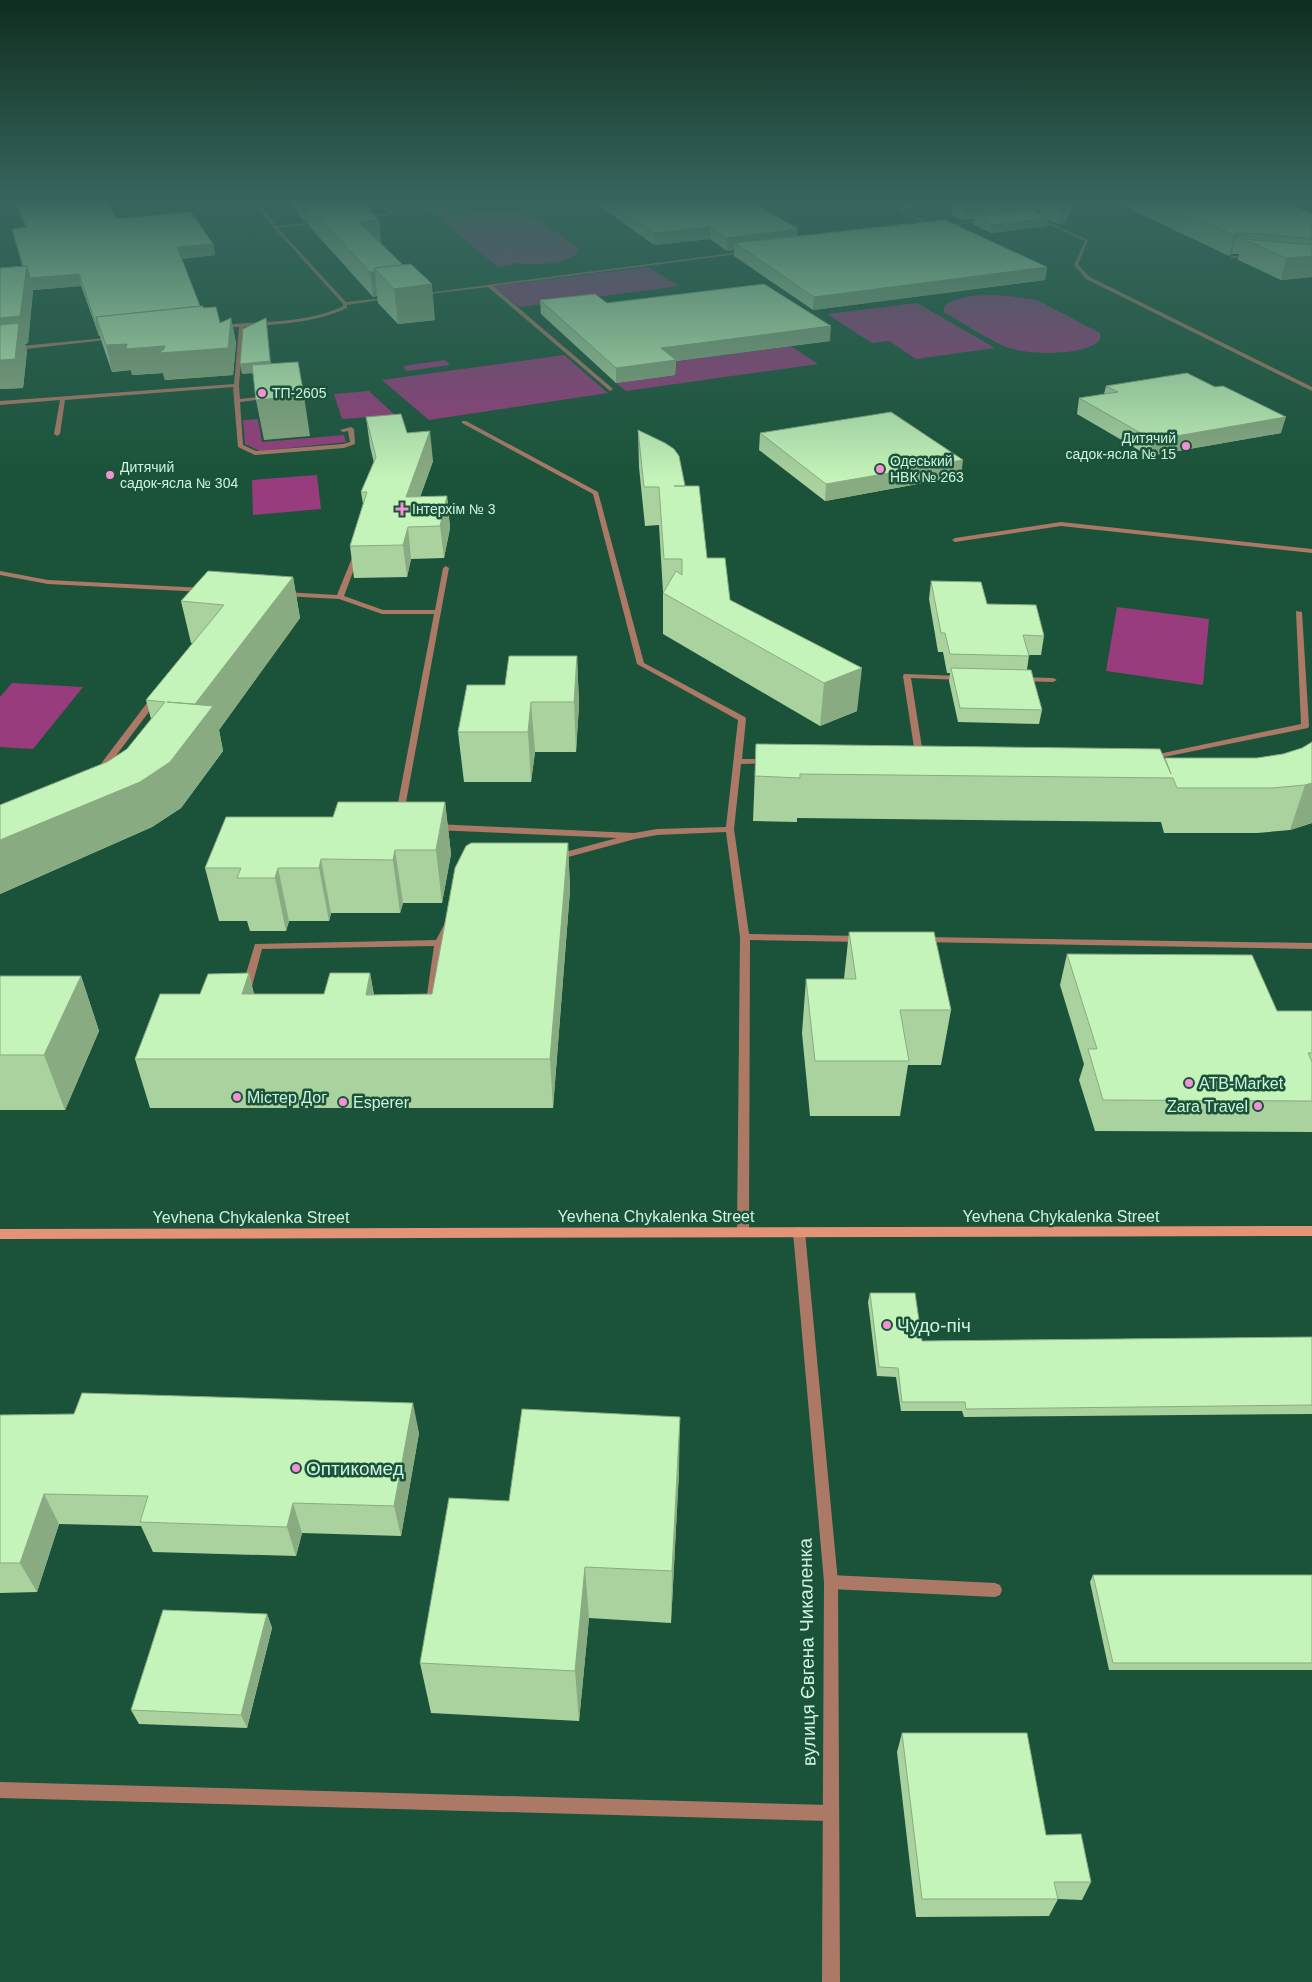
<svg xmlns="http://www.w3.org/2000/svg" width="1312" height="1982" font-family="Helvetica,sans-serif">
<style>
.green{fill:#983c7e}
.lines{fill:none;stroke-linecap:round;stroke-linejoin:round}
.lane{fill:#ac7967;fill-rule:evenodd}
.street{fill:#ac7967;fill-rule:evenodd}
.secondary{fill:#e49377;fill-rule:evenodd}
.wall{fill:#a9d29f;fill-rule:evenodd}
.shaded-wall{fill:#89ab82}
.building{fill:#c4f4b9;stroke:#89ab82}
.poi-dot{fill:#f491d4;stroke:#1a5339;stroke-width:2}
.labels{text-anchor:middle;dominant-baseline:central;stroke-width:5;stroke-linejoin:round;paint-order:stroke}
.far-poi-label{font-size:14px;fill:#cff3df;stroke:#1a5339;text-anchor:start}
.poi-label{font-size:16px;fill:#cff3df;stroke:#1a5339;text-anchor:start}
.street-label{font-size:16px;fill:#cff3df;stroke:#1a5339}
.near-poi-label{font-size:19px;fill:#cff3df;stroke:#1a5339;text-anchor:start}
.near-street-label{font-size:19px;fill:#cff3df;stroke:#1a5339}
</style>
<rect width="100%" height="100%" fill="#1a5339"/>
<g class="green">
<path d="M 412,202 L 528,202 L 425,213 Z"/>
<path d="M 480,211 C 530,209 537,219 576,246 L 579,251 C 568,266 528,266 511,262 L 514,265 L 498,267 L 432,213 L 447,212 L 455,218 Z"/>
<path d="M 648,267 L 679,286 L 520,307 L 493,286 Z"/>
<path d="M 998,295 L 1037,300 L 1100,333 C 1102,342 1094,345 1086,348 C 1064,355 1023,355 1002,345 C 982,336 963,323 944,312 L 944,306 C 959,295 979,295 998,295 Z"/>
<path d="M 917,303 L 995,348 L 916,359 L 889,341 L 872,343 L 827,314 Z"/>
<path d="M 791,346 L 818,364 L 626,391 L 616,383 L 675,375 L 661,363 Z"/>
<path d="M 564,355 L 608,393 L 429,420 L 382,380 Z"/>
<path d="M 445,360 L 450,365 L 407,371 L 403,366 Z"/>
<path d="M 369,391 L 395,415 L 342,419 L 334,394 Z"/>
<path d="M 258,419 L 262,442 L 344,435 L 346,442 L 260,451 L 245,444 L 243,420 Z"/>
<path d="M 317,475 L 321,509 L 253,515 L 252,480 Z"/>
<path d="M 1117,607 L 1209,619 L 1203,685 L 1106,671 Z"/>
<path d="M 12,683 L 83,687 L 33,749 L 0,747 L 0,697 Z"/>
</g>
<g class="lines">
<g class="lane">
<path d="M 255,202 L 259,202 L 276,226 L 322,221 L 321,223 L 278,228 L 346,302 L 392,297 L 394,298 L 347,305 L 347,308 C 316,323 278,324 244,327 L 239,385 L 240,399 L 268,396 L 271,398 L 240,402 L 243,445 L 256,451 L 343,444 L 350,442 L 348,431 L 343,432 L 340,430 L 351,427 L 354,429 L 355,444 L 344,448 L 255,455 L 238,447 L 233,387 L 65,400 L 60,434 L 57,436 L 54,434 L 60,400 L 0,405 L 0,401 L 234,384 L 239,327 L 220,328 L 218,326 C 259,320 305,325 343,306 L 343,304 L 274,228 Z"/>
<path d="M 375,202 L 380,202 L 395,214 L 362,218 L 363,216 L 389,213 Z"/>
<path d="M 902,202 L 907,202 L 913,205 L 941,202 L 901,210 L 937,226 L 937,228 L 898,211 L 899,207 L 908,206 Z"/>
<path d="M 1102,202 L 1113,202 L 1026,216 L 1024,215 Z"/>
<path d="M 1037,217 L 1088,240 L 1078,265 L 1090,277 L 1312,387 L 1312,391 L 1086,279 L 1074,265 L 1085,241 L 1036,219 Z"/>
<path d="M 987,219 L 986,221 L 944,227 L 942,226 Z"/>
<path d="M 748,251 L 746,253 L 493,286 L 612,388 L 613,389 L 610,391 L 488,287 L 421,295 L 419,294 Z"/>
<path d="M 1232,256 L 1251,256 L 1253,257 L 1230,258 Z"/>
<path d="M 116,337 L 114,339 L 0,352 L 0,348 Z"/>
<path d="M 462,421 L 466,421 L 598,492 L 644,663 L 745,717 L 746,719 L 742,759 L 768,759 L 772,761 L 768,763 L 741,764 L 734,829 L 749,934 L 861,936 L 866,939 L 861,942 L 750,940 L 749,1232 L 747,1235 L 743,1237 L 739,1235 L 737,1232 L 740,937 L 726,832 L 657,835 L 635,839 L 557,860 L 553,857 L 554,855 L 617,838 L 435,830 L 431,827 L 435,824 L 634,833 L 657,829 L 726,827 L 738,720 L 637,664 L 593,494 L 462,423 Z"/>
<path d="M 1061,522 L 1312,549 L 1312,553 L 1061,526 L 955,542 L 952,540 L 955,538 Z"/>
<path d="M 357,551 L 360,553 L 344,596 L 383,610 L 435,610 L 443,568 L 446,566 L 449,568 L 404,813 L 400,816 L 396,813 L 434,614 L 382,614 L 339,599 L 284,596 L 281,594 L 284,592 L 337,595 L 354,553 Z"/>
<path d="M 0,571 L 48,580 L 204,588 L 207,590 L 204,592 L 48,584 L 0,575 Z"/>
<path d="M 1296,611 L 1302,612 L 1309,726 L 1308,728 L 1149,760 L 1146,760 L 1145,758 L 1149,756 L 1301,724 Z"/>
<path d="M 904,674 L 961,676 L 965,678 L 961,680 L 911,678 L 923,754 L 919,756 L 915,754 L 903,676 Z"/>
<path d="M 1018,677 L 1053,678 L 1057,680 L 1053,682 L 1021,681 L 1018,681 Z"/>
<path d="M 153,695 L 159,695 L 160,697 L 103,773 L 97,773 L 97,769 Z"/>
<path d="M 448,922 L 453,925 L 444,943 L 434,1010 L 430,1011 L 425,1008 L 434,946 L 262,949 L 251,990 L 246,993 L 241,990 L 255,944 L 436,940 L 445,923 Z"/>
<path d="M 923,937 L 1312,943 L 1312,949 L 920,942 L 918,940 Z"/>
<path d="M 831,1575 L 995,1583 L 1000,1585 L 1002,1590 L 1000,1595 L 995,1597 L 831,1589 L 826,1587 L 824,1582 L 826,1577 Z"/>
<path d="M 0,1782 L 829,1805 L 835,1807 L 837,1813 L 835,1819 L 829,1821 L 0,1798 Z"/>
</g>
<path class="street" d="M 799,1227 L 803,1229 L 805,1232 L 838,1582 L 840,1982 L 822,1982 L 824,1582 L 793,1232 L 795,1229 Z"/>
<path class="secondary" d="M 1312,1226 L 1312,1236 L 0,1239 L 0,1229 Z"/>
</g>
<g class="wall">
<path d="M 15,202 L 107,202 L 116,219 L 213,244 L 215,255 L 182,259 L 200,306 L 203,308 L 220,323 L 231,318 L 236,343 L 233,375 L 165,380 L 163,373 L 132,375 L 131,370 L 112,372 L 102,343 L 100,336 L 99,336 L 81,286 L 33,290 L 28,343 L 25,344 L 27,351 L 23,388 L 0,389 L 0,268 L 22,266 L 12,229 L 26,228 Z"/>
<path d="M 289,202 L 370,202 L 371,212 L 381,242 L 380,242 L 435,320 L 398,324 L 378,303 L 377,296 L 373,297 L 309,226 L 308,220 L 304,221 Z"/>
<path d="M 594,202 L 752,202 L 798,229 L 797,236 L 1047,267 L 1045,280 L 813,310 L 734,256 L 734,250 L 727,251 L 710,239 L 654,245 Z"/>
<path d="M 953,202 L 1076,202 L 1075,204 L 1073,204 L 1072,210 L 1065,223 L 1059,224 L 1048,219 L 1047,226 L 991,233 L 973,224 L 974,219 L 964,220 L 952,215 ZM 1041,209 L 1040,214 L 1032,210 Z"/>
<path d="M 1115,202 L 1283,202 L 1312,214 L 1312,277 L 1281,280 L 1238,260 L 1239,254 L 1232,254 L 1229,256 Z"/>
<path d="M 540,300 L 607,303 L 830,341 L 676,361 L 675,375 L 616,383 L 541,314 Z"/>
<path d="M 1106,386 L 1281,433 L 1149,456 L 1077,414 L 1079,398 L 1104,394 Z"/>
<path d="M 366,417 L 407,433 L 433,461 L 420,497 L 447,496 L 450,528 L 444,558 L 411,559 L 407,577 L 354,578 L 350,546 L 363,504 L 361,492 L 374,463 L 370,446 Z"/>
<path d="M 638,430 L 685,486 L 707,558 L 730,600 L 857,711 L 820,726 L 663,634 L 663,592 L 659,525 L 645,526 L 639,467 Z"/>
<path d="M 760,433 L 961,476 L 825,501 L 759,450 Z"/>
<path d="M 293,577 L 300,618 L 219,730 L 223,751 L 181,808 L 152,827 L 0,894 L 0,805 L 107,762 L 127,749 L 151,719 L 146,700 L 193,643 L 191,643 L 181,601 Z"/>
<path d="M 931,581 L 987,604 L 1044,636 L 1041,655 L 1029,655 L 1027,670 L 1042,710 L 1039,724 L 958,722 L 949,681 L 950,673 L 947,673 L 943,652 L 938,652 L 929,599 Z"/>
<path d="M 577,656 L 579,705 L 576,752 L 535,752 L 531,782 L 464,782 L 458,732 L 505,685 Z"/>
<path d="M 756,744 L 1164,759 L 1165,758 L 1257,758 L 1283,754 L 1302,748 L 1312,823 L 1290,830 L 1257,833 L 1164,833 L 1161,822 L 797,818 L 797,822 L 753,821 Z"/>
<path d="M 445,802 L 451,854 L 442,903 L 403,903 L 400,913 L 331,913 L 329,921 L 289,921 L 286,931 L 250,931 L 247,921 L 219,921 L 205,868 L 333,817 Z"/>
<path d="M 568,843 L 570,890 L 553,1108 L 150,1108 L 135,1059 L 249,973 L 254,994 L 324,994 L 370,973 L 374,995 L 432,994 Z"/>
<path d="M 849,932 L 951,1010 L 941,1065 L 908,1065 L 900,1116 L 810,1116 L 802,1033 L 806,979 L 844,979 Z"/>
<path d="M 1067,954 L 1277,1011 L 1312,1011 L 1312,1132 L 1095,1131 L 1079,1080 L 1084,1064 L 1060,985 Z"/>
<path d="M 0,976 L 81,976 L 99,1031 L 65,1110 L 0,1110 Z"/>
<path d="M 870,1293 L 922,1341 L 1312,1337 L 1312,1414 L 964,1417 L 962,1411 L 901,1411 L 896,1377 L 877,1376 L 868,1302 Z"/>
<path d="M 0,1415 L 419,1433 L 401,1536 L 302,1533 L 296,1556 L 153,1552 L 141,1526 L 59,1524 L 37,1592 L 0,1593 Z"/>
<path d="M 679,1471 L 671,1623 L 589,1618 L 579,1721 L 431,1713 L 420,1663 L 509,1501 Z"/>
<path d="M 1093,1575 L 1312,1575 L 1312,1670 L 1109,1670 L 1090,1582 Z"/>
<path d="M 267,1614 L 272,1628 L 247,1728 L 139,1724 L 131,1710 Z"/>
<path d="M 902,1733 L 1046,1835 L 1091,1882 L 1082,1900 L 1058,1899 L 1049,1916 L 916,1917 L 897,1752 Z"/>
</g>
<g class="shaded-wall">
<path d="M 302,202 L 370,202 L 371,213 L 306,204 L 308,220 L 304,221 Z"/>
<path d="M 966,202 L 1042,202 L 1041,209 L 977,218 L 974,217 L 974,219 L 964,220 Z"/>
<path d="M 1063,202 L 1076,202 L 1075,204 L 1073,204 L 1072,210 L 1065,223 L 1059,224 Z"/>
<path d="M 1048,218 L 1047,226 L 991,233 L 992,225 Z"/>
<path d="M 379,220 L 381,242 L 361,244 L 359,222 Z"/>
<path d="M 710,227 L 710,239 L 654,245 L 654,233 Z"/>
<path d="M 798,229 L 797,242 L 735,243 L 734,250 L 727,251 L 727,238 Z"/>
<path d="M 1237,233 L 1232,254 L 1229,256 L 1234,235 Z"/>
<path d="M 213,244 L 215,255 L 180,259 L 177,247 Z"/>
<path d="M 1312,256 L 1312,277 L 1281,280 L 1286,258 Z"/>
<path d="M 27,266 L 79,274 L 81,286 L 33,290 L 28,343 L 25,344 L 27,351 L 23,388 L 0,389 L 0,318 Z"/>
<path d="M 1047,267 L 1045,280 L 813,310 L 814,297 Z"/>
<path d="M 370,272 L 375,272 L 377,296 L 373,297 Z"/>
<path d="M 432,284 L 435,320 L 398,324 L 394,289 Z"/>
<path d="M 231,318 L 236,343 L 233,375 L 165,380 L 163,373 L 132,375 L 131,370 L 112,372 L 106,345 L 127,344 L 165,346 L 166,353 Z"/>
<path d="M 266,318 L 272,372 L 242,374 L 240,364 Z"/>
<path d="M 97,323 L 100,336 L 99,336 L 96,324 Z"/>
<path d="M 831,326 L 830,341 L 676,361 L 675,375 L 616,383 L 616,368 L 661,348 Z"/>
<path d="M 304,396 L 310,436 L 264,440 L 256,400 Z"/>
<path d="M 1286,417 L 1281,433 L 1149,456 L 1153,440 Z"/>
<path d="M 430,431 L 433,461 L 409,528 L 406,497 Z"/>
<path d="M 963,460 L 961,476 L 825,501 L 826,484 Z"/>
<path d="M 447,496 L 450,528 L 444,558 L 440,526 Z"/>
<path d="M 408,527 L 411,559 L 407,577 L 403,545 Z"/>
<path d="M 293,577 L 300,618 L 219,730 L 223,751 L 181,808 L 152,827 L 0,894 L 0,840 L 195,704 Z"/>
<path d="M 577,656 L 579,705 L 576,752 L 574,702 Z"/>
<path d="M 862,668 L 857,711 L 820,726 L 824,683 Z"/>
<path d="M 531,702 L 535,752 L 531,782 L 528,732 Z"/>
<path d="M 1312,783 L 1312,823 L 1290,830 L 1305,785 Z"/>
<path d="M 445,802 L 451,854 L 442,903 L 436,850 Z"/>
<path d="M 568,843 L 570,890 L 553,1108 L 550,1059 Z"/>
<path d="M 395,850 L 403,903 L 400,913 L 393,860 Z"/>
<path d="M 321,859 L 331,913 L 329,921 L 319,868 Z"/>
<path d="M 278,868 L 289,921 L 286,931 L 275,878 Z"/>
<path d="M 249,973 L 260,1022 L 242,994 Z"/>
<path d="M 370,973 L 378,1022 L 366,995 Z"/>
<path d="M 81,976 L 99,1031 L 65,1110 L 44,1055 Z"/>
<path d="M 413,1403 L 419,1433 L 401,1536 L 394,1506 Z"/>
<path d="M 680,1417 L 679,1471 L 671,1623 L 672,1571 Z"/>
<path d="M 44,1494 L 59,1524 L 37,1592 L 20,1563 Z"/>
<path d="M 293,1503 L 302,1533 L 296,1556 L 287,1527 Z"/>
<path d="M 585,1567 L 589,1618 L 579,1721 L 575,1671 Z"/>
<path d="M 267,1614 L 272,1628 L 247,1728 L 241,1715 Z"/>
</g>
<g class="building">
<path d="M 16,202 L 107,202 L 116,219 L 191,212 L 213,244 L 177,247 L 200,306 L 96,317 L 97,323 L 96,324 L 79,274 L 30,278 L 27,266 L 23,266 L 12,229 L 28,227 Z"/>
<path d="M 327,202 L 360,202 L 379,220 L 359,222 L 403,265 L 374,268 L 375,272 L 370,272 L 306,204 Z"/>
<path d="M 611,202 L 752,202 L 798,229 L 727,238 L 710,227 L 654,233 Z"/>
<path d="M 1160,202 L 1283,202 L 1312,214 L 1312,239 L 1265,234 L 1237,233 L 1234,235 Z"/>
<path d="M 1030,209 L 1048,218 L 992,225 L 974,217 Z"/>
<path d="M 945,220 L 1047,267 L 814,297 L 735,243 Z"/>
<path d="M 1243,239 L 1312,245 L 1312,256 L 1286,258 Z"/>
<path d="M 411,264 L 432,284 L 394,289 L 374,268 Z"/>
<path d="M 27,266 L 20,316 L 0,318 L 0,268 Z"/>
<path d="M 764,284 L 831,326 L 661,348 L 676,360 L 616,368 L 540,300 L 595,294 L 607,303 Z"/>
<path d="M 203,306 L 203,308 L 216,307 L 220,323 L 231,318 L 228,348 L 159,353 L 164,349 L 165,346 L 126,349 L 127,344 L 106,345 L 96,317 Z"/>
<path d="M 266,318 L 270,361 L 240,364 L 243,329 Z"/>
<path d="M 19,323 L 15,359 L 0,360 L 0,325 Z"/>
<path d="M 298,362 L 304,396 L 256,400 L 252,365 Z"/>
<path d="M 1187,373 L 1215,387 L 1223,386 L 1286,417 L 1153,440 L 1079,398 L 1118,392 L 1106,386 Z"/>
<path d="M 891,412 L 963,460 L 826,484 L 760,433 Z"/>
<path d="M 401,414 L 407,433 L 430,431 L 406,497 L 447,496 L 440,526 L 408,527 L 403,545 L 350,546 L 367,492 L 361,492 L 376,457 L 366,417 Z"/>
<path d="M 638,430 L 665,443 L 674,449 L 679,456 L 685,486 L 674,486 L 699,486 L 707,558 L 725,558 L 730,600 L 862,668 L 824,683 L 663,593 L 676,571 L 682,575 L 682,559 L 664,559 L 659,487 L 644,487 Z"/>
<path d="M 208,571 L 293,577 L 195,704 L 167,702 L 213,706 L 170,762 L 140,782 L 0,840 L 0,805 L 107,762 L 127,749 L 165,702 L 146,700 L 224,605 L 181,601 Z"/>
<path d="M 931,581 L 981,582 L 987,604 L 1036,605 L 1044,636 L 1023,635 L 1029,656 L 950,654 L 945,633 L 941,633 Z"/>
<path d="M 509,656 L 577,656 L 574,702 L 531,702 L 528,732 L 458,732 L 467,685 L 505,685 Z"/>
<path d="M 951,668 L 1031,670 L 1042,710 L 960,708 Z"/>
<path d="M 1312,742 L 1312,783 L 1305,785 L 1272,788 L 1177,788 L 1173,778 L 800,774 L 800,778 L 755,776 L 756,744 L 1160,749 L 1171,774 L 1165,758 L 1257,758 L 1283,754 L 1302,748 Z"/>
<path d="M 338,802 L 445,802 L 436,850 L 395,850 L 393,860 L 321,859 L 319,868 L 278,868 L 275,878 L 237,878 L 241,868 L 205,868 L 226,817 L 333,817 Z"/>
<path d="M 471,843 L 568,843 L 550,1059 L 135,1059 L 160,994 L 200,994 L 208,974 L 249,973 L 242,994 L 324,994 L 330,973 L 370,973 L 366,995 L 432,994 L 455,868 L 466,846 Z"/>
<path d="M 849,932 L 934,932 L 951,1010 L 900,1010 L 909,1061 L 815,1061 L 806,979 L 856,979 Z"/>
<path d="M 1067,954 L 1252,955 L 1277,1011 L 1312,1011 L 1312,1053 L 1308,1053 L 1312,1062 L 1312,1101 L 1103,1100 L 1088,1049 L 1097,1049 Z"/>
<path d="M 0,976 L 81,976 L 44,1055 L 0,1055 Z"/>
<path d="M 870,1293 L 915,1293 L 922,1341 L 1312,1337 L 1312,1405 L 966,1409 L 965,1402 L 902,1402 L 898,1368 L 879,1367 Z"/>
<path d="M 82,1393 L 413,1403 L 394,1506 L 293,1503 L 287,1527 L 140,1522 L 148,1496 L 44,1494 L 20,1563 L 0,1563 L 0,1415 L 74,1414 Z"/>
<path d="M 522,1409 L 680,1417 L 672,1571 L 585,1567 L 575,1671 L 420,1663 L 449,1498 L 509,1501 Z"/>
<path d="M 1093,1575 L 1312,1575 L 1312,1663 L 1113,1663 Z"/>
<path d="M 163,1610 L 267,1614 L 241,1715 L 131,1710 Z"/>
<path d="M 902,1733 L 1027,1733 L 1046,1835 L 1081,1834 L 1091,1882 L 1054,1882 L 1058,1899 L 922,1899 Z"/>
</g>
<linearGradient id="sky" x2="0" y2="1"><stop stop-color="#0e2e1f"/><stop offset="0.42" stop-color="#38665f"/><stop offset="1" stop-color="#38665f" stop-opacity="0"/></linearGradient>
<rect width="1312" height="480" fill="url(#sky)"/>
<g class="poi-dot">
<circle cx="262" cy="393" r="5"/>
<circle cx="1186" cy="446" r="5"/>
<circle cx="880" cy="469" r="5"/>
<circle cx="110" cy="475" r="5"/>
<path d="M399.5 501.5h5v5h5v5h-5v5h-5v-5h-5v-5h5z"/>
<circle cx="1189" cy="1083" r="5"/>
<circle cx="237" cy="1097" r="5"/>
<circle cx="343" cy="1102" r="5"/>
<circle cx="1258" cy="1106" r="5"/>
<circle cx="887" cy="1325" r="5"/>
<circle cx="296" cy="1468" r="5"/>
</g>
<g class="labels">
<g class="far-poi-label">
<text x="272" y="393">ТП-2605</text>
<text x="1176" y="438" text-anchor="end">Дитячий<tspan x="1176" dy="16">садок-ясла № 15</tspan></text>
<text x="890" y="461">Одеський<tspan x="890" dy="16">НВК № 263</tspan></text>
<text x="120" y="467">Дитячий<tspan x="120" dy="16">садок-ясла № 304</tspan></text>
<text x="412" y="509">Інтерхім № 3</text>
</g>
<g class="poi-label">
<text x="1199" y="1083">ATB-Market</text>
<text x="247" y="1097">Містер Дог</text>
<text x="353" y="1102">Esperer</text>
<text x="1248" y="1106" text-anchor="end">Zara Travel</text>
</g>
<g class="street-label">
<text x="656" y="1216">Yevhena Chykalenka Street</text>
<text x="1061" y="1216">Yevhena Chykalenka Street</text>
<text x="251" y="1217">Yevhena Chykalenka Street</text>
</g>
<g class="near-poi-label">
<text x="897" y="1325">Чудо-піч</text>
<text x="306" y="1468">Оптикомед</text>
</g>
<g class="near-street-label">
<text transform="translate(807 1652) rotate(-91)">вулиця Євгена Чикаленка</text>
</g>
</g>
</svg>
